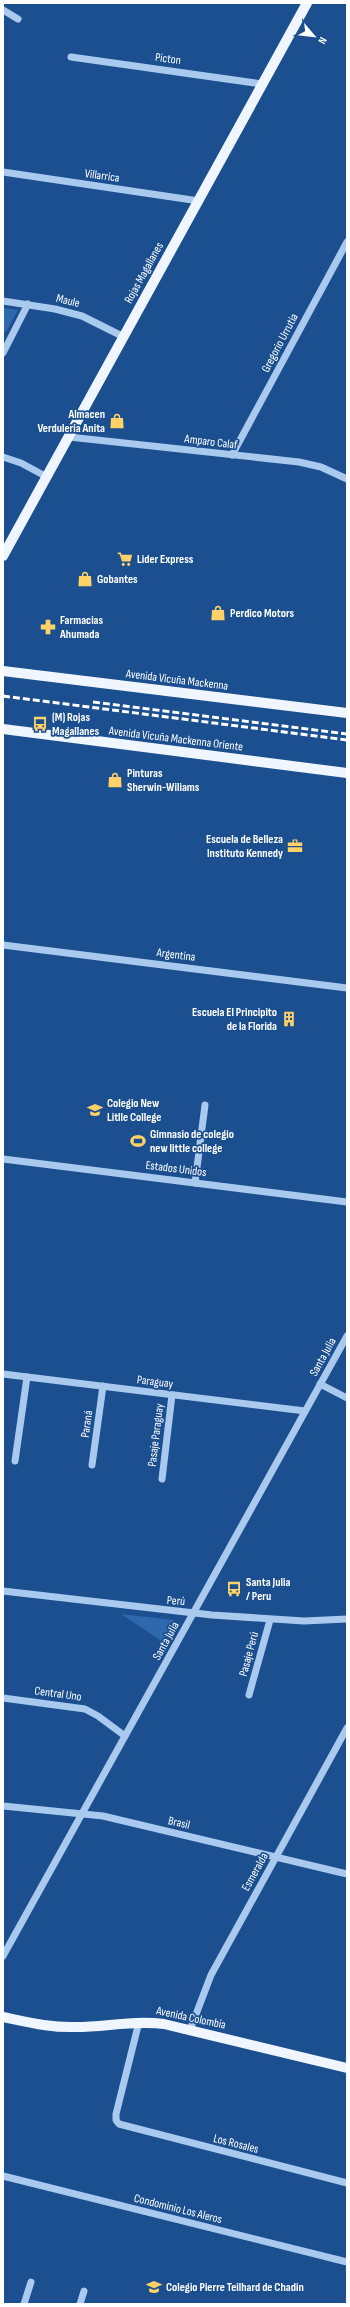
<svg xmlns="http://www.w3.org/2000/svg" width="350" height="2307" font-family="'Sofia Sans Condensed',sans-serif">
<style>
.green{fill:#2e69ad}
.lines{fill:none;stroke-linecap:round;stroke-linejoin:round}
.minor{stroke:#a9c9ee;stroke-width:7}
.major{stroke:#f0f6ff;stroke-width:10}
.rail{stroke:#fff;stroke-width:3;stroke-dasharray:7 3;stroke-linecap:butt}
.labels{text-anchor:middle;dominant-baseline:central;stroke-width:3.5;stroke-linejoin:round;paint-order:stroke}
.street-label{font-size:12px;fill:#fff;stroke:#1b4f8f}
.poi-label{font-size:12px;font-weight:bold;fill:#fff;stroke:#1b4f8f;text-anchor:start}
</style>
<rect width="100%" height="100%" fill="#1b4f8f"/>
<g class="green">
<path d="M 3,308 L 18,310 L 6,332 L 3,332 Z"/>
<path d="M 121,1614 L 174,1620 L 163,1642 Z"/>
</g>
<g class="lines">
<g class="minor">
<path d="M 3,10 L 18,19"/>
<path d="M 71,57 L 262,84"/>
<path d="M 3,172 L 199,201"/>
<path d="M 3,301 L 55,309 L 82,316 L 124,337"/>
<path d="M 3,353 L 28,304"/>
<path d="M 69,437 L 299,462 L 321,467 L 347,479"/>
<path d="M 232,455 L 347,242"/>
<path d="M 3,457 L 21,463 L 47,477"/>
<path d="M 3,945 L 347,988"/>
<path d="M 3,1159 L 347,1202"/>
<path d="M 195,1183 L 205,1105"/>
<path d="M 3,1374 L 305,1411"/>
<path d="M 320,1384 L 347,1398"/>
<path d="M 15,1461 L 27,1377"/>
<path d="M 92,1465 L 103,1386"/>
<path d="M 162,1479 L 172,1395"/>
<path d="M 3,1591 L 212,1615 L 304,1621 L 347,1619"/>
<path d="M 249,1695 L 270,1620"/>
<path d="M 3,1698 L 85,1709 L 98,1716 L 125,1736"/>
<path d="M 3,1806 L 103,1816 L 347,1874"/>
<path d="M 3,1956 L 347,1336"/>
<path d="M 139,2022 L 116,2114 L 116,2120 L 119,2124 L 347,2183"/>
<path d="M 190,2030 L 211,1975 L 347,1728"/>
<path d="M 3,2176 L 347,2262"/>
<path d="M 24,2304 L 31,2282"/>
<path d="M 80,2304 L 84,2291"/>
</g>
<g class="major">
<path d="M 3,556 L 307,3"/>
<path d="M 3,671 L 347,713"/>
<path d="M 3,729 L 347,773"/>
<path d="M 3,2017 C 27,2022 51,2028 76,2027 C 105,2027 134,2020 164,2024 L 347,2068"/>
</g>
<g class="rail">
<path d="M 3,696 L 347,740"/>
<path d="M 93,702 L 347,734"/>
</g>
</g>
<defs>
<g id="shop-bare" transform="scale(1.2)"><path d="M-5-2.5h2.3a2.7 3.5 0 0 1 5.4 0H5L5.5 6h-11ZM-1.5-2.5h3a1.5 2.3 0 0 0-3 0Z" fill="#ffd166" stroke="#1b4f8f" stroke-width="2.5" paint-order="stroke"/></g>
<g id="supermarket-bare" transform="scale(1.2)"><path d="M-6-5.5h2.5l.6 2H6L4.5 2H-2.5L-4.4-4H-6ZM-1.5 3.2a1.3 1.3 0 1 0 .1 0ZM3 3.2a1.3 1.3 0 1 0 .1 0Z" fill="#ffd166" stroke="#1b4f8f" stroke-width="2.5" paint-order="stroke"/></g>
<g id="pharmacy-bare" transform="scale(1.2)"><path d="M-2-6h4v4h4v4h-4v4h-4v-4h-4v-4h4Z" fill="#ffd166" stroke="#1b4f8f" stroke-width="2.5" paint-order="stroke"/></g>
<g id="bus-bare" transform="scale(1.2)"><path d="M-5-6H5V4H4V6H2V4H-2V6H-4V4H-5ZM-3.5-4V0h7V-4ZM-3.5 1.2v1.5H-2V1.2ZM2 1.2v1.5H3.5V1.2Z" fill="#ffd166" stroke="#1b4f8f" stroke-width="2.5" paint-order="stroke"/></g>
<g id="office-bare" transform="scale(1.2)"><path d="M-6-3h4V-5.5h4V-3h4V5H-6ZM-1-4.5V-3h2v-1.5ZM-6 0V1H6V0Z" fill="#ffd166" stroke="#1b4f8f" stroke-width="2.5" paint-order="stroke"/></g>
<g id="building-bare" transform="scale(1.2)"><path d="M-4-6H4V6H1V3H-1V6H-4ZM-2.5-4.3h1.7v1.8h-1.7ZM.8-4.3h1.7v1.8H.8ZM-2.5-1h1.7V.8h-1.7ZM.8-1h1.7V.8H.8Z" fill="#ffd166" stroke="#1b4f8f" stroke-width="2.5" paint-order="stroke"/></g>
<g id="school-bare" transform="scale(1.2)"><path d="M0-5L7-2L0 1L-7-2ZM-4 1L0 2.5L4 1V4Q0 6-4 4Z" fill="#ffd166" stroke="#1b4f8f" stroke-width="2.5" paint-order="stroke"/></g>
<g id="stadium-bare" transform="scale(1.2)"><path d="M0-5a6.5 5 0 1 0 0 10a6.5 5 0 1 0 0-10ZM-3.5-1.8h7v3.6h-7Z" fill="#ffd166" stroke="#1b4f8f" stroke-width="2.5" paint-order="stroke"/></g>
</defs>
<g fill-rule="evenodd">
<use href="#shop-bare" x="117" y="421"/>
<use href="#supermarket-bare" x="125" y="559"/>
<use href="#shop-bare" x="85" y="579"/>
<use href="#shop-bare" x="218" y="613"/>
<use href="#pharmacy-bare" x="48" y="627"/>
<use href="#bus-bare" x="40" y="724"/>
<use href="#shop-bare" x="115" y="780"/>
<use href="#office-bare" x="295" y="846"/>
<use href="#building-bare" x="289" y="1019"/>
<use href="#school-bare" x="95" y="1110"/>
<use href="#stadium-bare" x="138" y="1141"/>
<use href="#bus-bare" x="234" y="1589"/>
<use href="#school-bare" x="154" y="2287"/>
</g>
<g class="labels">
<g class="street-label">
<text transform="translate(168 59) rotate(8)">Picton</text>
<text transform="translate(102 176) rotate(8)">Villarrica</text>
<text transform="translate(144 273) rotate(-61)">Rojas Magallanes</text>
<text transform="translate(68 301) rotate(14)">Maule</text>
<text transform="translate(280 343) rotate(-62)">Gregorio Urrutia</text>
<text transform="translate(211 442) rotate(7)">Amparo Calaf</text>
<text transform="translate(177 680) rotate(7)">Avenida Vicuña Mackenna</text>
<text transform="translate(176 739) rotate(7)">Avenida Vicuña Mackenna Oriente</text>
<text transform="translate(176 955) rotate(7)">Argentina</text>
<text transform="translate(176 1169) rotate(7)">Estados Unidos</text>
<text transform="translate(323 1357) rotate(-61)">Santa Julia</text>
<text transform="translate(155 1382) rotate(7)">Paraguay</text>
<text transform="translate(87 1424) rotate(-82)">Paraná</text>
<text transform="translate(156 1435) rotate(-83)">Pasaje Paraguay</text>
<text transform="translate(176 1601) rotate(5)">Perú</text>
<text transform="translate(166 1641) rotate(-61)">Santa Julia</text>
<text transform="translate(249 1654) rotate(-75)">Pasaje Perú</text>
<text transform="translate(58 1694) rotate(8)">Central Uno</text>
<text transform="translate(179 1823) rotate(13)">Brasil</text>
<text transform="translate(255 1872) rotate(-61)">Esmeralda</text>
<text transform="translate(191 2018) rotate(12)">Avenida Colombia</text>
<text transform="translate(236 2144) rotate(14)">Los Rosales</text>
<text transform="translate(178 2209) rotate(14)">Condominio Los Aleros</text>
</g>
<g class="poi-label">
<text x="105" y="414" text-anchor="end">Almacen<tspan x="105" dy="14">Verduleria Anita</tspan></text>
<text x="137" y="559">Lider Express</text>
<text x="97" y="579">Gobantes</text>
<text x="230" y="613">Perdico Motors</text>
<text x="60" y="620">Farmacias<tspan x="60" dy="14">Ahumada</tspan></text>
<text x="52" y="717">(M) Rojas<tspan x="52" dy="14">Magallanes</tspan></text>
<text x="127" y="773">Pinturas<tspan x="127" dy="14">Sherwin-Wiliams</tspan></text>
<text x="283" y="839" text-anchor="end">Escuela de Belleza<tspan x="283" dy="14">Instituto Kennedy</tspan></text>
<text x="277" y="1012" text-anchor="end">Escuela El Principito<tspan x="277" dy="14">de la Florida</tspan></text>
<text x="107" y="1103">Colegio New<tspan x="107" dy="14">Litlle College</tspan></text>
<text x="150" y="1134">Gimnasio de colegio<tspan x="150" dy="14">new little college</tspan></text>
<text x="246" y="1582">Santa Julia<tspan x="246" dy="14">/ Peru</tspan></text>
<text x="166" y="2287">Colegio Pierre Teilhard de Chadin</text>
</g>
</g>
<rect width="350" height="2307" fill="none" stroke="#ffffff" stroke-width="8"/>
<g transform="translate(314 36) rotate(118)" stroke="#1b4f8f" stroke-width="3" paint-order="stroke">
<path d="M0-3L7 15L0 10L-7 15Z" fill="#ffffff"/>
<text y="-6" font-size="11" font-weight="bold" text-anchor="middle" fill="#ffffff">N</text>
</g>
</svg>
